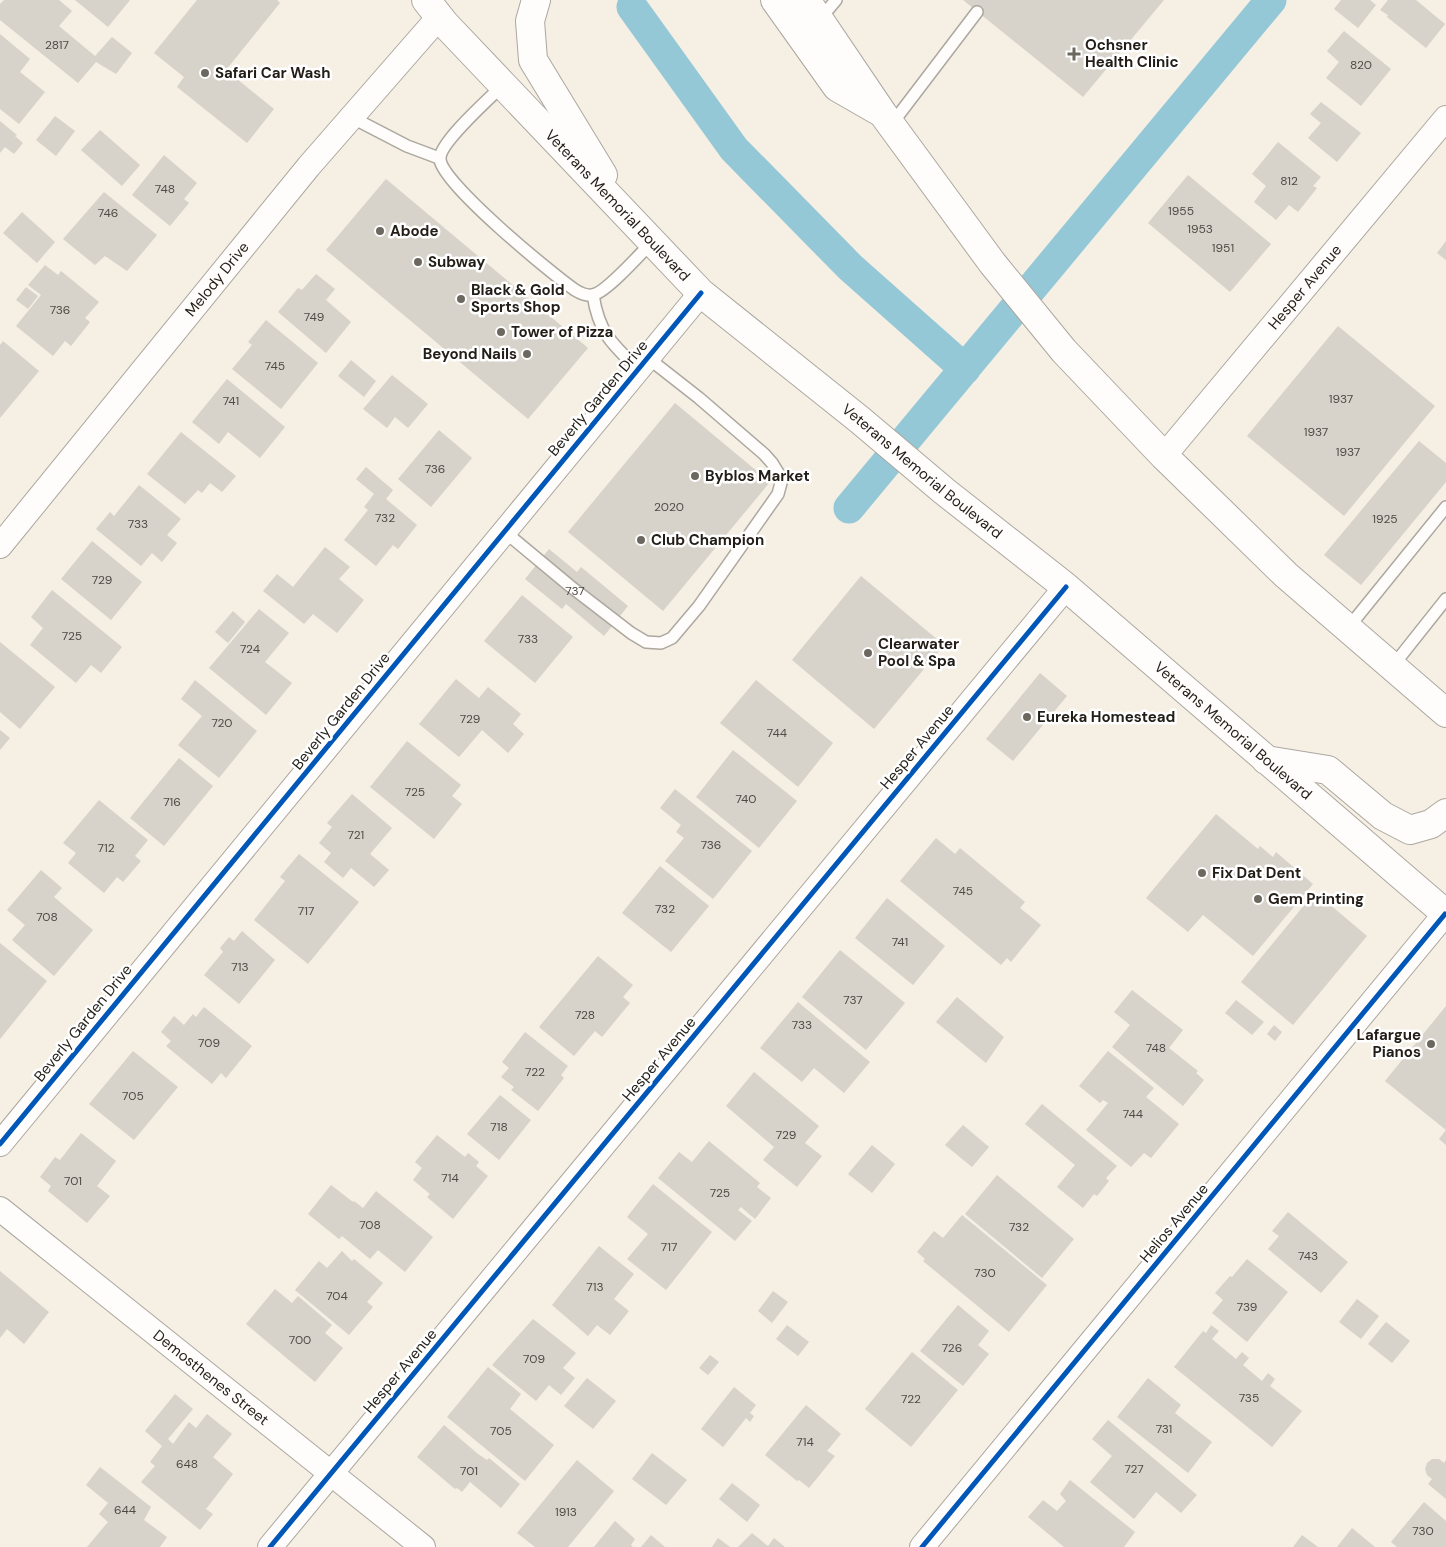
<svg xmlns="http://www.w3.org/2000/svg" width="1446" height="1547" font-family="'DM Sans',sans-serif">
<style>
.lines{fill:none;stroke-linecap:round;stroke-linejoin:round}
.canal{stroke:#94c8d7;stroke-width:31}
.building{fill:#d7d2ca}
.service-casing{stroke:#aca79f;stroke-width:14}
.minor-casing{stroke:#aca79f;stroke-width:26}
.primary-casing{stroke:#aca79f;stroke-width:30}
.service{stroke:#fefdfb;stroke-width:11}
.minor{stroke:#fefdfb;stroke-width:24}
.primary{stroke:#fefdfb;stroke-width:28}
.cycleway-casing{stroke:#fff;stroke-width:8}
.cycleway{stroke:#0057b8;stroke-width:5}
.poi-dot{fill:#6c675f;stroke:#fff;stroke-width:2}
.labels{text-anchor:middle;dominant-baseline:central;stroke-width:5;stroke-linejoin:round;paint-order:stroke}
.number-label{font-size:12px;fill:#4f4b44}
.poi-label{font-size:15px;font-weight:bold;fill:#221e17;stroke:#fff;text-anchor:start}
.street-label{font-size:15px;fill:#221e17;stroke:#fff}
</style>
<rect width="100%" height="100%" fill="#f5efe4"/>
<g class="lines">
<g class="canal">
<path d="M 632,7 L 734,149 L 850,267 L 965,369"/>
<path d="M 849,508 L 1271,0"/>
</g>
</g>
<g class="building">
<path d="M 4,0 L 59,0 L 72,11 L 59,26 L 95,56 L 112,37 L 132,53 L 116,74 L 96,62 L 78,83 L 0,20 L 0,4 Z"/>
<path d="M 75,0 L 130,0 L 108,27 Z"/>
<path d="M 197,0 L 277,0 L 280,3 L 226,70 L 274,109 L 247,143 L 177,87 L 184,77 L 154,53 Z"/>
<path d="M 963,0 L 1164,0 L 1083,97 Z"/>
<path d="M 1341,0 L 1370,0 L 1376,5 L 1358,28 L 1334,9 Z"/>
<path d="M 1388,0 L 1416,0 L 1445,24 L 1426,48 L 1387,17 L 1388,15 L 1380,10 Z"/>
<path d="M 1344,31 L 1391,69 L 1361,106 L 1326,78 L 1339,62 L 1327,51 Z"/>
<path d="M 0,34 L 30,59 L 20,72 L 45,92 L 19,124 L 0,109 Z"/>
<path d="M 1321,102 L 1361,133 L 1337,162 L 1308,138 L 1321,123 L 1310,114 Z"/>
<path d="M 55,116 L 75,131 L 56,156 L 36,140 Z"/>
<path d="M 0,121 L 17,135 L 15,136 L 23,143 L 14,154 L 5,147 L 0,153 Z"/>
<path d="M 100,130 L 140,165 L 122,186 L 81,150 Z"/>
<path d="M 1278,142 L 1321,177 L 1313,186 L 1317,188 L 1298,212 L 1289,205 L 1276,220 L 1254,202 L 1266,186 L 1252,174 Z"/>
<path d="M 164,155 L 197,183 L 184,199 L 189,203 L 170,226 L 132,195 Z"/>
<path d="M 1188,175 L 1271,244 L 1230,292 L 1148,223 Z"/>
<path d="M 386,179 L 588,348 L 528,419 L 326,250 Z"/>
<path d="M 104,192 L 157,235 L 127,271 L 105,256 L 95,265 L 63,239 Z"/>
<path d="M 22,212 L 55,242 L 37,263 L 3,233 Z"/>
<path d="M 1446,241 L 1446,260 L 1437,253 Z"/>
<path d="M 45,265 L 58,275 L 61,271 L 99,302 L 85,318 L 90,322 L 71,346 L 65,341 L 53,356 L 16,326 L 41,295 L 28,285 Z"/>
<path d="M 316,274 L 335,289 L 326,300 L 351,322 L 326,353 L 278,312 L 298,288 L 302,290 Z"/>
<path d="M 26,287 L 38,296 L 28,309 L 16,300 Z"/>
<path d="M 266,320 L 318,363 L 281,409 L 232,369 L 252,345 L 248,342 Z"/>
<path d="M 1338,326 L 1435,406 L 1344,516 L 1247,436 Z"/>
<path d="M 3,341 L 39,371 L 0,418 L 0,345 Z"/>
<path d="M 351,360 L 376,381 L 364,397 L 338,376 Z"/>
<path d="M 392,375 L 428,404 L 408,428 L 395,417 L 387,428 L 363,409 Z"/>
<path d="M 227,379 L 285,427 L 260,458 L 228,432 L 219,444 L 192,422 Z"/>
<path d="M 675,403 L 770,482 L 663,611 L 568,532 Z"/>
<path d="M 439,430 L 472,458 L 431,507 L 398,479 Z"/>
<path d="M 181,432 L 236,476 L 222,492 L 210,483 L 202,493 L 198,490 L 185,504 L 147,474 Z"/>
<path d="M 1419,441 L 1446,463 L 1446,482 L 1361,585 L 1324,555 Z"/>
<path d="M 366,467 L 393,490 L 386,499 L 417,525 L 398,549 L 393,545 L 376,566 L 344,540 L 368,510 L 364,507 L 374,494 L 356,479 Z"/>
<path d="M 139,485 L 181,519 L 167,535 L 177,543 L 162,562 L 152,553 L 141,566 L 96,529 L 110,512 L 114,516 Z"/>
<path d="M 92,541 L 142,582 L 111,620 L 61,579 Z"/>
<path d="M 325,547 L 350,567 L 339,579 L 364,600 L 337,633 L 313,614 L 304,624 L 263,591 L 277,574 L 293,587 Z"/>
<path d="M 549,549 L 577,572 L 581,567 L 628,606 L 604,636 L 566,604 L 562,609 L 525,579 Z"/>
<path d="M 861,576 L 944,645 L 874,729 L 792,660 Z"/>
<path d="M 52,590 L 122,647 L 101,673 L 91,665 L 76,683 L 30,645 L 43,628 L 31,617 Z"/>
<path d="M 522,595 L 573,637 L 535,683 L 484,641 Z"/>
<path d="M 259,609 L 289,633 L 265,662 L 292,683 L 266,715 L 209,668 Z"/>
<path d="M 233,611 L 245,622 L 228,643 L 215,632 Z"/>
<path d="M 0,642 L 55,687 L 20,729 L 0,712 Z"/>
<path d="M 1040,673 L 1067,696 L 1013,761 L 986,739 Z"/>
<path d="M 456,679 L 479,698 L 488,687 L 521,714 L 513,724 L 524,734 L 508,753 L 482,730 L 459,757 L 419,724 Z"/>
<path d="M 195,680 L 257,731 L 219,778 L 178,745 L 202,716 L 181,699 Z"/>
<path d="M 756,680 L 833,743 L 798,787 L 720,723 Z"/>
<path d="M 0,730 L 10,738 L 0,750 Z"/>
<path d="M 407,741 L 461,785 L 452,796 L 462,804 L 434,839 L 370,787 Z"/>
<path d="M 733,750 L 797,801 L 759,848 L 696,797 Z"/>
<path d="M 179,758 L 213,786 L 164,846 L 130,818 Z"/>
<path d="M 675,789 L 752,851 L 713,899 L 665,861 L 684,838 L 676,832 L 681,825 L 660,808 Z"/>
<path d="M 352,794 L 392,828 L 370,854 L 389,870 L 374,887 L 351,868 L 343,878 L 324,862 L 331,853 L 319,843 L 332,827 L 327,823 Z"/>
<path d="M 99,800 L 148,840 L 135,856 L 141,861 L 123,882 L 117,877 L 104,893 L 68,863 L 76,853 L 63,843 Z"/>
<path d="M 1216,814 L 1258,849 L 1260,846 L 1273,857 L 1276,852 L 1313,884 L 1253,956 L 1203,915 L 1188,932 L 1146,898 Z"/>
<path d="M 936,838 L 955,854 L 960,848 L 1025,902 L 1020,908 L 1041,925 L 1011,962 L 1007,958 L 1001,965 L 900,881 Z"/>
<path d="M 299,854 L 359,902 L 308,964 L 254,920 L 285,881 L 280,877 Z"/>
<path d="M 660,866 L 709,906 L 671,952 L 622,913 Z"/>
<path d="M 41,870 L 62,888 L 54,897 L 93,930 L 54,976 L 12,940 L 25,925 L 7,910 Z"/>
<path d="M 1315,892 L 1367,936 L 1293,1025 L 1241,982 Z"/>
<path d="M 887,898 L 945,946 L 913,985 L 855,938 Z"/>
<path d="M 242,931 L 275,960 L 239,1004 L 204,975 L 223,952 L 220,948 L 229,937 L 234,941 Z"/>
<path d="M 0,943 L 47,981 L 0,1039 Z"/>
<path d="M 840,950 L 905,1003 L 866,1050 L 802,997 Z"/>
<path d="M 598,956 L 633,985 L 623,997 L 630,1003 L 602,1037 L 595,1031 L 574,1056 L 539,1027 Z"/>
<path d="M 1132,990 L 1183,1030 L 1169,1048 L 1198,1071 L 1196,1073 L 1204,1080 L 1183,1106 L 1112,1047 L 1130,1025 L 1114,1012 Z"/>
<path d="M 957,997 L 1004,1037 L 986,1063 L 936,1022 Z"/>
<path d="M 1236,1000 L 1264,1022 L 1252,1035 L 1225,1013 Z"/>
<path d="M 798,1002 L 870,1062 L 844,1093 L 814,1068 L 802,1082 L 760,1048 Z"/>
<path d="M 1446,1006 L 1446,1145 L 1439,1139 L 1446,1130 L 1385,1081 Z"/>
<path d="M 204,1007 L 252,1046 L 226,1078 L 221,1073 L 212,1084 L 166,1046 L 171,1041 L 161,1032 L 174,1016 L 184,1025 L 193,1014 L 196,1017 Z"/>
<path d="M 1274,1025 L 1282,1032 L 1275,1041 L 1267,1034 Z"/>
<path d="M 525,1032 L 568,1066 L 561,1075 L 564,1078 L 538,1111 L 511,1090 L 514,1087 L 501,1077 L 509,1068 L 502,1062 Z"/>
<path d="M 133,1051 L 178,1087 L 134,1140 L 89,1104 Z"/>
<path d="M 1108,1051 L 1154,1088 L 1146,1097 L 1179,1124 L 1151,1158 L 1144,1153 L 1131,1167 L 1086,1130 L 1108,1103 L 1103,1100 L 1100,1103 L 1079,1086 Z"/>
<path d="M 754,1072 L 819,1126 L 805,1143 L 822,1156 L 797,1187 L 763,1160 L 774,1147 L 726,1106 Z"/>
<path d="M 500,1095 L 531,1120 L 499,1160 L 467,1134 Z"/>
<path d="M 1042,1104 L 1117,1166 L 1106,1178 L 1109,1181 L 1097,1196 L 1094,1194 L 1083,1208 L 1057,1187 L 1075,1165 L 1025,1124 Z"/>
<path d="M 963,1125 L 989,1147 L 972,1167 L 945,1145 Z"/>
<path d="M 81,1133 L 116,1161 L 97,1186 L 110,1196 L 87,1223 L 48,1191 L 51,1186 L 40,1177 L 55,1157 L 60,1160 Z"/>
<path d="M 437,1135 L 465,1157 L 468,1153 L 479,1162 L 476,1166 L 488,1176 L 453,1219 L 427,1197 L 430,1194 L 413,1180 L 422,1168 L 415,1162 Z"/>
<path d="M 709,1141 L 760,1183 L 757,1187 L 771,1198 L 755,1219 L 741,1207 L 738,1210 L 752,1221 L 735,1241 L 658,1178 L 679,1152 L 692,1162 Z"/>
<path d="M 872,1145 L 895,1164 L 872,1193 L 848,1174 Z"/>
<path d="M 997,1175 L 1074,1239 L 1042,1278 L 965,1214 Z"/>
<path d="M 653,1184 L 712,1232 L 666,1290 L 627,1259 L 648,1234 L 627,1217 Z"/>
<path d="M 331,1185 L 353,1202 L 354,1201 L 363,1208 L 376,1191 L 433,1237 L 405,1272 L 378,1250 L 370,1259 L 342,1236 L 339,1239 L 308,1214 Z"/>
<path d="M 1288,1212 L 1348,1262 L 1321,1293 L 1268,1249 L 1279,1236 L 1272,1231 Z"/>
<path d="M 962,1215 L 1047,1285 L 1009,1332 L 923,1261 L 925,1259 L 917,1252 L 934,1231 L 943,1238 Z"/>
<path d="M 599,1246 L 634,1274 L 614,1299 L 629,1311 L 610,1335 L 597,1325 L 588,1336 L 552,1305 Z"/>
<path d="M 342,1251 L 352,1261 L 354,1259 L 383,1283 L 367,1302 L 373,1307 L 349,1335 L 295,1290 L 319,1261 L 327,1268 Z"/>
<path d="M 1247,1259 L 1288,1292 L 1247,1342 L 1212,1313 L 1223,1300 L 1215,1293 L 1230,1276 L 1232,1277 Z"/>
<path d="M 0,1271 L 49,1312 L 24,1344 L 7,1329 L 0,1338 Z"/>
<path d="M 275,1289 L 292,1303 L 298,1296 L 332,1325 L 325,1333 L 343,1348 L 315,1382 L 246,1324 Z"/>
<path d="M 773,1291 L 788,1302 L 772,1323 L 758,1311 Z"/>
<path d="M 1357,1299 L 1379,1316 L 1361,1339 L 1339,1322 Z"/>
<path d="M 958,1305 L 989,1331 L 978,1345 L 989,1354 L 963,1386 L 920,1351 Z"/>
<path d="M 533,1319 L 576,1353 L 563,1368 L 575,1378 L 561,1395 L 549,1385 L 536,1401 L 492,1365 Z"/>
<path d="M 1386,1322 L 1410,1341 L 1392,1363 L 1368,1344 Z"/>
<path d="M 787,1325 L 809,1342 L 798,1356 L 776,1339 Z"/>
<path d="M 1211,1325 L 1219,1331 L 1212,1339 L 1236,1359 L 1242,1352 L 1249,1358 L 1243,1365 L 1262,1381 L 1268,1373 L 1275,1379 L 1270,1386 L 1302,1411 L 1272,1447 L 1174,1367 L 1203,1331 L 1206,1333 Z"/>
<path d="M 912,1352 L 958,1390 L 911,1447 L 865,1409 Z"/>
<path d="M 710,1355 L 719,1362 L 708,1375 L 699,1368 Z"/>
<path d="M 488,1367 L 521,1394 L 510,1409 L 554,1445 L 525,1481 L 447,1417 Z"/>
<path d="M 587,1378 L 616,1401 L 593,1429 L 564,1406 Z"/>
<path d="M 1148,1378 L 1181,1405 L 1175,1413 L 1212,1442 L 1188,1473 L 1117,1417 Z"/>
<path d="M 734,1387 L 756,1405 L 750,1413 L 754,1416 L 750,1422 L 746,1418 L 723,1447 L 701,1429 Z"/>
<path d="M 175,1394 L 193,1409 L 168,1439 L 173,1444 L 189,1422 L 196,1428 L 207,1414 L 232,1434 L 213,1457 L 233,1474 L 206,1509 L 213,1514 L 200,1530 L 141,1482 L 155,1466 L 150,1462 L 162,1446 L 145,1431 Z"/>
<path d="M 806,1405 L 841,1434 L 827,1451 L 835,1456 L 809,1488 L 799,1480 L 797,1481 L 765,1455 Z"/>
<path d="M 1108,1420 L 1197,1495 L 1181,1513 L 1156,1492 L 1134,1519 L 1090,1482 L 1112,1456 L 1092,1439 Z"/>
<path d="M 444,1425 L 478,1454 L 487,1460 L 489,1458 L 520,1484 L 501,1508 L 470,1482 L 462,1492 L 457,1488 L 455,1489 L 417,1457 Z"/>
<path d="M 652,1453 L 687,1480 L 666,1505 L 632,1479 Z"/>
<path d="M 1432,1459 L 1439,1459 L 1444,1463 L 1446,1460 L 1446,1499 L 1428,1484 L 1432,1479 L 1427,1475 L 1425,1469 L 1427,1463 Z"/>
<path d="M 577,1460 L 614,1491 L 568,1547 L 535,1547 L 517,1533 Z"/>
<path d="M 100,1467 L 151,1507 L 144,1520 L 167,1537 L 160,1547 L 87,1547 L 108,1522 L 99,1514 L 108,1503 L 86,1485 Z"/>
<path d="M 1070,1480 L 1135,1532 L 1124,1547 L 1064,1547 L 1028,1517 L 1043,1500 L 1057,1511 L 1066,1501 L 1060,1494 Z"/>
<path d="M 732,1483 L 760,1505 L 747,1522 L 719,1499 Z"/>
<path d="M 1424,1502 L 1446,1521 L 1446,1547 L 1397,1547 L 1391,1542 Z"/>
<path d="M 615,1521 L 635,1539 L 631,1545 L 633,1547 L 594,1547 Z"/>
<path d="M 1352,1528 L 1375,1547 L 1337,1547 Z"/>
<path d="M 752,1533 L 768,1546 L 774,1538 L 785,1547 L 738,1547 Z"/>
<path d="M 651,1535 L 665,1547 L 641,1547 Z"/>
<path d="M 1302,1535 L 1318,1547 L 1293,1547 Z"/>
<path d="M 718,1538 L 730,1547 L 712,1547 Z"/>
</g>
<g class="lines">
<g class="service-casing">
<g id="service">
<path d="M 820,19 L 836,0"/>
<path d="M 503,85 C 490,98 439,143 440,159 C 441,183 551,273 575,290 C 580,293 586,296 592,295 C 605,294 641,253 652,242"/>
<path d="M 351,117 L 407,146 L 439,158"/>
<path d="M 891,125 L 977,12"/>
<path d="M 593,295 C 599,333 612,344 638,369"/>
<path d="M 505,532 L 570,586 L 631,633 L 646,642 L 661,643 L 672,638 L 699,606 L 778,494 L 781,483 L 780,476 L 772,463 L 764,454 L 699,398 L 648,358"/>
<path d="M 1348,628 L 1446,507"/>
<path d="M 1392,667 L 1446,599"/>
</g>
</g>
<g class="minor-casing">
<g id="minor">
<path id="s1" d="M 1164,456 L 1446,118"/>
<path id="s2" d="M 0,546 L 309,166 L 439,17"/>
<path d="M 0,1144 L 701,293"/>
<path id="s3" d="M 0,1209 L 423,1547"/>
<path d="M 270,1547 L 1066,587"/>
<path d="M 922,1547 L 1445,914"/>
</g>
</g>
<g class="primary-casing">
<g id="primary">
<path id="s4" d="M 426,0 L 445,24 L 503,85 L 701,293 L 860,420 L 944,491 L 1066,587 L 1446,914"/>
<path d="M 536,0 L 530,21 L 533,60 L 603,175"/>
<path d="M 775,0 L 837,87 L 877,110"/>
<path d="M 806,0 L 883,114 L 993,264 L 1064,351 L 1164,456 L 1286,575 L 1446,713"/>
<path d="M 1266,760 L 1328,770 L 1383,816 L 1410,830 L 1431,824 L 1446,813"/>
</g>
</g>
<use href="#service" class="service"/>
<use href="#minor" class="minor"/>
<use href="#primary" class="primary"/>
<g class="cycleway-casing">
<g id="cycleway">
<path d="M 0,1144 L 701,293"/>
<path d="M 270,1547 L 1066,587"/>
<path d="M 922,1547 L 1445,914"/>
</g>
</g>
<use href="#cycleway" class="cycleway"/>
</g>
<g class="poi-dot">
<path d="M1071.5 46.5h5v5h5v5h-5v5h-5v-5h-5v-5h5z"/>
<circle cx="205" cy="73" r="5"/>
<circle cx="380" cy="231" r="5"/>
<circle cx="418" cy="262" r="5"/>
<circle cx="461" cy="299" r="5"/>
<circle cx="501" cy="332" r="5"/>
<circle cx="527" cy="354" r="5"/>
<circle cx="695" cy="476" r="5"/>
<circle cx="641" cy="540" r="5"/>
<circle cx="868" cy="653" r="5"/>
<circle cx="1027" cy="717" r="5"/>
<circle cx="1202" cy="873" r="5"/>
<circle cx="1258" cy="899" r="5"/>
<circle cx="1431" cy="1044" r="5"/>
</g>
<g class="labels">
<g class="number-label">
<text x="57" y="45">2817</text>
<text x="1361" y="65">820</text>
<text x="1289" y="181">812</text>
<text x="165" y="189">748</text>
<text x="1181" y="211">1955</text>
<text x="108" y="213">746</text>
<text x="1200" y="229">1953</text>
<text x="1223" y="248">1951</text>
<text x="60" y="310">736</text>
<text x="314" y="317">749</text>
<text x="275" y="366">745</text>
<text x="1341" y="399">1937</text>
<text x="231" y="401">741</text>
<text x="1316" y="432">1937</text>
<text x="1348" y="452">1937</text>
<text x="435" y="469">736</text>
<text x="669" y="507">2020</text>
<text x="385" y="518">732</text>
<text x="1385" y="519">1925</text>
<text x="138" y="524">733</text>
<text x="102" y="580">729</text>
<text x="575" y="591">737</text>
<text x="72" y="636">725</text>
<text x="528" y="639">733</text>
<text x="250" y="649">724</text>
<text x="470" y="719">729</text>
<text x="222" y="723">720</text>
<text x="777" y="733">744</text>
<text x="415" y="792">725</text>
<text x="746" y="799">740</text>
<text x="172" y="802">716</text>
<text x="356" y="835">721</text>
<text x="711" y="845">736</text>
<text x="106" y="848">712</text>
<text x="963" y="891">745</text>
<text x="665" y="909">732</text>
<text x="306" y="911">717</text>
<text x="47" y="917">708</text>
<text x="900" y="942">741</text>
<text x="240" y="967">713</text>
<text x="853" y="1000">737</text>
<text x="585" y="1015">728</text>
<text x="802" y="1025">733</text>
<text x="209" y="1043">709</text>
<text x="1156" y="1048">748</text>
<text x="535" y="1072">722</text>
<text x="133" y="1096">705</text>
<text x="1133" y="1114">744</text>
<text x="499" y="1127">718</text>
<text x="786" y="1135">729</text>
<text x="450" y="1178">714</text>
<text x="73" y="1181">701</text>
<text x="720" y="1193">725</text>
<text x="370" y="1225">708</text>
<text x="1019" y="1227">732</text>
<text x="669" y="1247">717</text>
<text x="1308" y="1256">743</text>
<text x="985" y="1273">730</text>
<text x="595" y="1287">713</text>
<text x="337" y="1296">704</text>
<text x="1247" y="1307">739</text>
<text x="300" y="1340">700</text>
<text x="952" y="1348">726</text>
<text x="534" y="1359">709</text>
<text x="1249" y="1398">735</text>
<text x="911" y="1399">722</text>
<text x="1164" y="1429">731</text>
<text x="501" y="1431">705</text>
<text x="805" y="1442">714</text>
<text x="187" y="1464">648</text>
<text x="1134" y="1469">727</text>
<text x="469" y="1471">701</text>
<text x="125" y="1510">644</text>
<text x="566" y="1512">1913</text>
<text x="1423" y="1531">730</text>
</g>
<g class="poi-label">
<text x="1085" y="45">Ochsner<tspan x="1085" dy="17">Health Clinic</tspan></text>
<text x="215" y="73">Safari Car Wash</text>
<text x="390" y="231">Abode</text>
<text x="428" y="262">Subway</text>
<text x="471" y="290">Black &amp; Gold<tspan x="471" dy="17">Sports Shop</tspan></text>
<text x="511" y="332">Tower of Pizza</text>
<text x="517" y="354" text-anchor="end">Beyond Nails</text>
<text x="705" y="476">Byblos Market</text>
<text x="651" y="540">Club Champion</text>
<text x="878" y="644">Clearwater<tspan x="878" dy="17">Pool &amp; Spa</tspan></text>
<text x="1037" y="717">Eureka Homestead</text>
<text x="1212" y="873">Fix Dat Dent</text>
<text x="1268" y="899">Gem Printing</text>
<text x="1421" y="1035" text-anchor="end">Lafargue<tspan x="1421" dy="17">Pianos</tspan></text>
</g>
<g class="street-label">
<text stroke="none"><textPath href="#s4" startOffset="281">Veterans Memorial Boulevard</textPath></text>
<text stroke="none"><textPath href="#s2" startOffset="344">Melody Drive</textPath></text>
<text stroke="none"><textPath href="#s1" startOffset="220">Hesper Avenue</textPath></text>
<text transform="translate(598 398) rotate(-50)">Beverly Garden Drive</text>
<text stroke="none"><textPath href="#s4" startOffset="686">Veterans Memorial Boulevard</textPath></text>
<text transform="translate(341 711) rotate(-51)">Beverly Garden Drive</text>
<text stroke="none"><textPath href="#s4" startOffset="1091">Veterans Memorial Boulevard</textPath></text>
<text transform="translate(917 747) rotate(-50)">Hesper Avenue</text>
<text transform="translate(83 1023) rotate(-51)">Beverly Garden Drive</text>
<text transform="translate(659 1059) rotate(-50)">Hesper Avenue</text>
<text transform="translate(1174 1223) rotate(-50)">Helios Avenue</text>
<text transform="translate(400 1371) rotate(-50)">Hesper Avenue</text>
<text stroke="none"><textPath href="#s3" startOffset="270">Demosthenes Street</textPath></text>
</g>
</g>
</svg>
